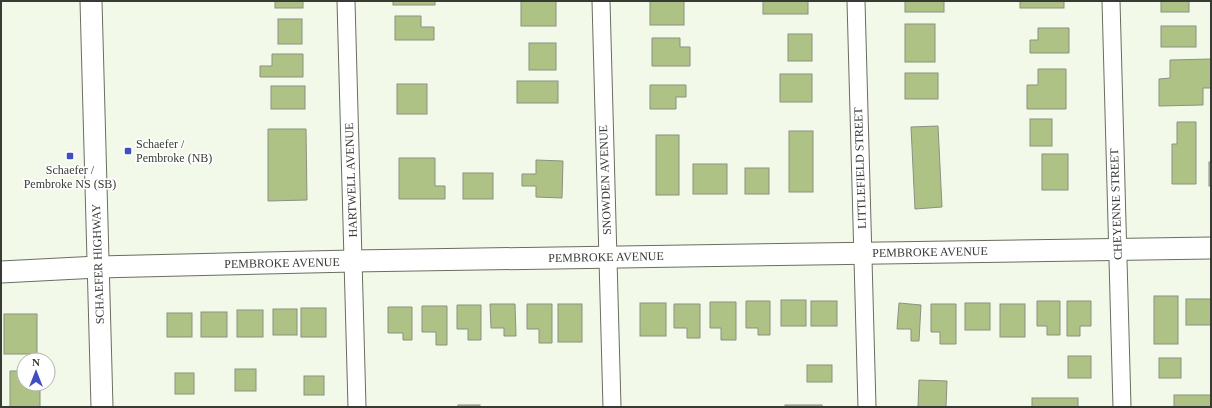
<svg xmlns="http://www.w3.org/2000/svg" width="1212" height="408" font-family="'Times New Roman',serif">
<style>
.building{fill:#afc285;stroke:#8b9181}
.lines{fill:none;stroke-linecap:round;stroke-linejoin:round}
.minor-casing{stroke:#696e5f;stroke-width:19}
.tertiary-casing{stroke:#696e5f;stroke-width:23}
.minor{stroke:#fff;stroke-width:17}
.tertiary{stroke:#fff;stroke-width:21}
.poi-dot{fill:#404ec2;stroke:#fff;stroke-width:1.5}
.labels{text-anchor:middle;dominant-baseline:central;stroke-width:3;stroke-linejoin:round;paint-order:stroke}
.poi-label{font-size:12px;fill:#383b34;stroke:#fff;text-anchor:start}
.street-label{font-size:12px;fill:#383b34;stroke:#fff}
</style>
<rect width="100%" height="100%" fill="#f3f9e8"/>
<g class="building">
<rect x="275" y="1" width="28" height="7"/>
<rect x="393" y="1" width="42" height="4"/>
<rect x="521" y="1" width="35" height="25"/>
<rect x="650" y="1" width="34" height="24"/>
<rect x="763" y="1" width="45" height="13"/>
<rect x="905" y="1" width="39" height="11"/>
<rect x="1020" y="1" width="44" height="7"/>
<rect x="1161" y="1" width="28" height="11"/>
<path d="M 395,16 L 421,16 L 421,27 L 434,27 L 434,40 L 395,40 Z"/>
<rect x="278" y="19" width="24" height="25"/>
<rect x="905" y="24" width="30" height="38"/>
<rect x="1161" y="26" width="35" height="21"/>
<path d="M 1038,28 L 1069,28 L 1069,53 L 1030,53 L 1030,40 L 1038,40 Z"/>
<rect x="788" y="34" width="24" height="27"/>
<path d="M 652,38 L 680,38 L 680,47 L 690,47 L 690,66 L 652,66 Z"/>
<rect x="529" y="43" width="27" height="27"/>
<path d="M 272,54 L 303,54 L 303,77 L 260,77 L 260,66 L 272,66 Z"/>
<path d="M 1211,59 L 1211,88 L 1203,88 L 1203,105 L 1159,106 L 1159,79 L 1170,78 L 1170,60 Z"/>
<path d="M 1038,69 L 1066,69 L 1066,109 L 1027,109 L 1027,85 L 1038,85 Z"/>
<rect x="905" y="73" width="33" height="26"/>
<rect x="780" y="74" width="32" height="28"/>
<rect x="517" y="81" width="41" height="22"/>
<rect x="397" y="84" width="30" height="30"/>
<path d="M 650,85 L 686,85 L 686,97 L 676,97 L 676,109 L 650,109 Z"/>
<rect x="271" y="86" width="34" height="23"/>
<rect x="1030" y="119" width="22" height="27"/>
<path d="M 1177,122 L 1196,122 L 1196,184 L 1172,184 L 1172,144 L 1177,144 Z"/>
<path d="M 938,126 L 942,207 L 915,209 L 911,127 Z"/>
<path d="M 268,129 L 306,129 L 307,200 L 268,201 Z"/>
<rect x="789" y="131" width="24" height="61"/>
<rect x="656" y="135" width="23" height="60"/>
<rect x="1042" y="154" width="26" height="36"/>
<path d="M 399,158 L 435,158 L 435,186 L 445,186 L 445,199 L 399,199 Z"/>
<path d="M 536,160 L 563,161 L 562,198 L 536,197 L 536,186 L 522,186 L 522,174 L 536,174 Z"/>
<rect x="1209" y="162" width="2" height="24"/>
<rect x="693" y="164" width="34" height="30"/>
<rect x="745" y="168" width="24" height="26"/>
<rect x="463" y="173" width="30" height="26"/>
<rect x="1154" y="296" width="24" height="48"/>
<rect x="1186" y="299" width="25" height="26"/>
<rect x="781" y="300" width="25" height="26"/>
<path d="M 746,301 L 770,301 L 770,335 L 758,335 L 758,328 L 746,328 Z"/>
<rect x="811" y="301" width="26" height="25"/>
<path d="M 1037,301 L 1060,301 L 1060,335 L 1047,335 L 1047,326 L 1037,326 Z"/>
<path d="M 1067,301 L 1091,301 L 1091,326 L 1080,326 L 1080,336 L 1067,336 Z"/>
<path d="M 710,302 L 736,302 L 736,340 L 721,340 L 721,328 L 710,328 Z"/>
<rect x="640" y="303" width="26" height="33"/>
<path d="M 899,303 L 921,305 L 919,341 L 911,341 L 911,329 L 897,329 Z"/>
<rect x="965" y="303" width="25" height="27"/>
<path d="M 490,304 L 515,304 L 516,336 L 504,336 L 504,328 L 491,328 Z"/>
<path d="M 527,304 L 552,304 L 552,343 L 539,343 L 539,329 L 527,329 Z"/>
<rect x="558" y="304" width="24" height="38"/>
<path d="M 674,304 L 700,304 L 700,338 L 687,338 L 687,328 L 674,328 Z"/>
<path d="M 931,304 L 956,304 L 956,344 L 940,344 L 940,332 L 931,332 Z"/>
<rect x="1000" y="304" width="25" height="33"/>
<path d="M 457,305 L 481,305 L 481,340 L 468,340 L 468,329 L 457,329 Z"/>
<path d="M 422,306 L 447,306 L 447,345 L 436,345 L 436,332 L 422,332 Z"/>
<path d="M 388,307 L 412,307 L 412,340 L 403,340 L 403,333 L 388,333 Z"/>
<rect x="301" y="308" width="25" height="29"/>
<rect x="273" y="309" width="24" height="26"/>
<rect x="237" y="310" width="26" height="27"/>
<rect x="201" y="312" width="26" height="25"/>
<rect x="167" y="313" width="25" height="24"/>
<rect x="4" y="314" width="33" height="40"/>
<rect x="1068" y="356" width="23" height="22"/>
<rect x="1159" y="358" width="22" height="20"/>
<rect x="807" y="365" width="25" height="17"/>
<rect x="235" y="369" width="21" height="22"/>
<path d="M 10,371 L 24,371 L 24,384 L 40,384 L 40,407 L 10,407 Z"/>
<rect x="175" y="373" width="19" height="21"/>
<rect x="304" y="376" width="20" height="19"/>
<path d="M 919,380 L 947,381 L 946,407 L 918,407 Z"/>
<rect x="1174" y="395" width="37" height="12"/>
<rect x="1032" y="398" width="46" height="9"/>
<rect x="458" y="405" width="22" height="2"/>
<rect x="785" y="405" width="37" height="2"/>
</g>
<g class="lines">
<g class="minor-casing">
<g id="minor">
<path d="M 346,1 L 357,407"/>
<path d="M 601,1 L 612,407"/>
<path d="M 856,1 L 867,407"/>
<path d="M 1111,1 L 1122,407"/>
</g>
</g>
<g class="tertiary-casing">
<g id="tertiary">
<path d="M 91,1 L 102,407"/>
<path d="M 1,272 L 98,267 L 353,261 L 1211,248"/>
</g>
</g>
<use href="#minor" class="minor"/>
<use href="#tertiary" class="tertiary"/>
</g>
<g class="poi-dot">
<rect x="124" y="147" width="8" height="8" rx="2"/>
<rect x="66" y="152" width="8" height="8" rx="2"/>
</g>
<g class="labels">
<g class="poi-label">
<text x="136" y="144">Schaefer /<tspan x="136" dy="14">Pembroke (NB)</tspan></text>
<text x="70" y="170" text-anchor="middle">Schaefer /<tspan x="70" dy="14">Pembroke NS (SB)</tspan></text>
</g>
<g class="street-label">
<text transform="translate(860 168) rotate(-92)">LITTLEFIELD STREET</text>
<text transform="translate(351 180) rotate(-92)">HARTWELL AVENUE</text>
<text transform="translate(605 180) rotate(-92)">SNOWDEN AVENUE</text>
<text transform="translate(1116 204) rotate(-92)">CHEYENNE STREET</text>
<text transform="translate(930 252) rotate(-1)">PEMBROKE AVENUE</text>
<text transform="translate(606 257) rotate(-1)">PEMBROKE AVENUE</text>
<text transform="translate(282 263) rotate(-1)">PEMBROKE AVENUE</text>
<text transform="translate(98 264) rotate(-92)">SCHAEFER HIGHWAY</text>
</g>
</g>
<rect width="1212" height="408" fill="none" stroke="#383b34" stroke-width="4"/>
<g transform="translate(36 372)"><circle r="19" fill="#ffffff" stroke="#afb1ae"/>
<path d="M0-3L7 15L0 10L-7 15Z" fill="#404ec2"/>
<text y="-6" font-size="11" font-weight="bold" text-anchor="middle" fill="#383b34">N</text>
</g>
</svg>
